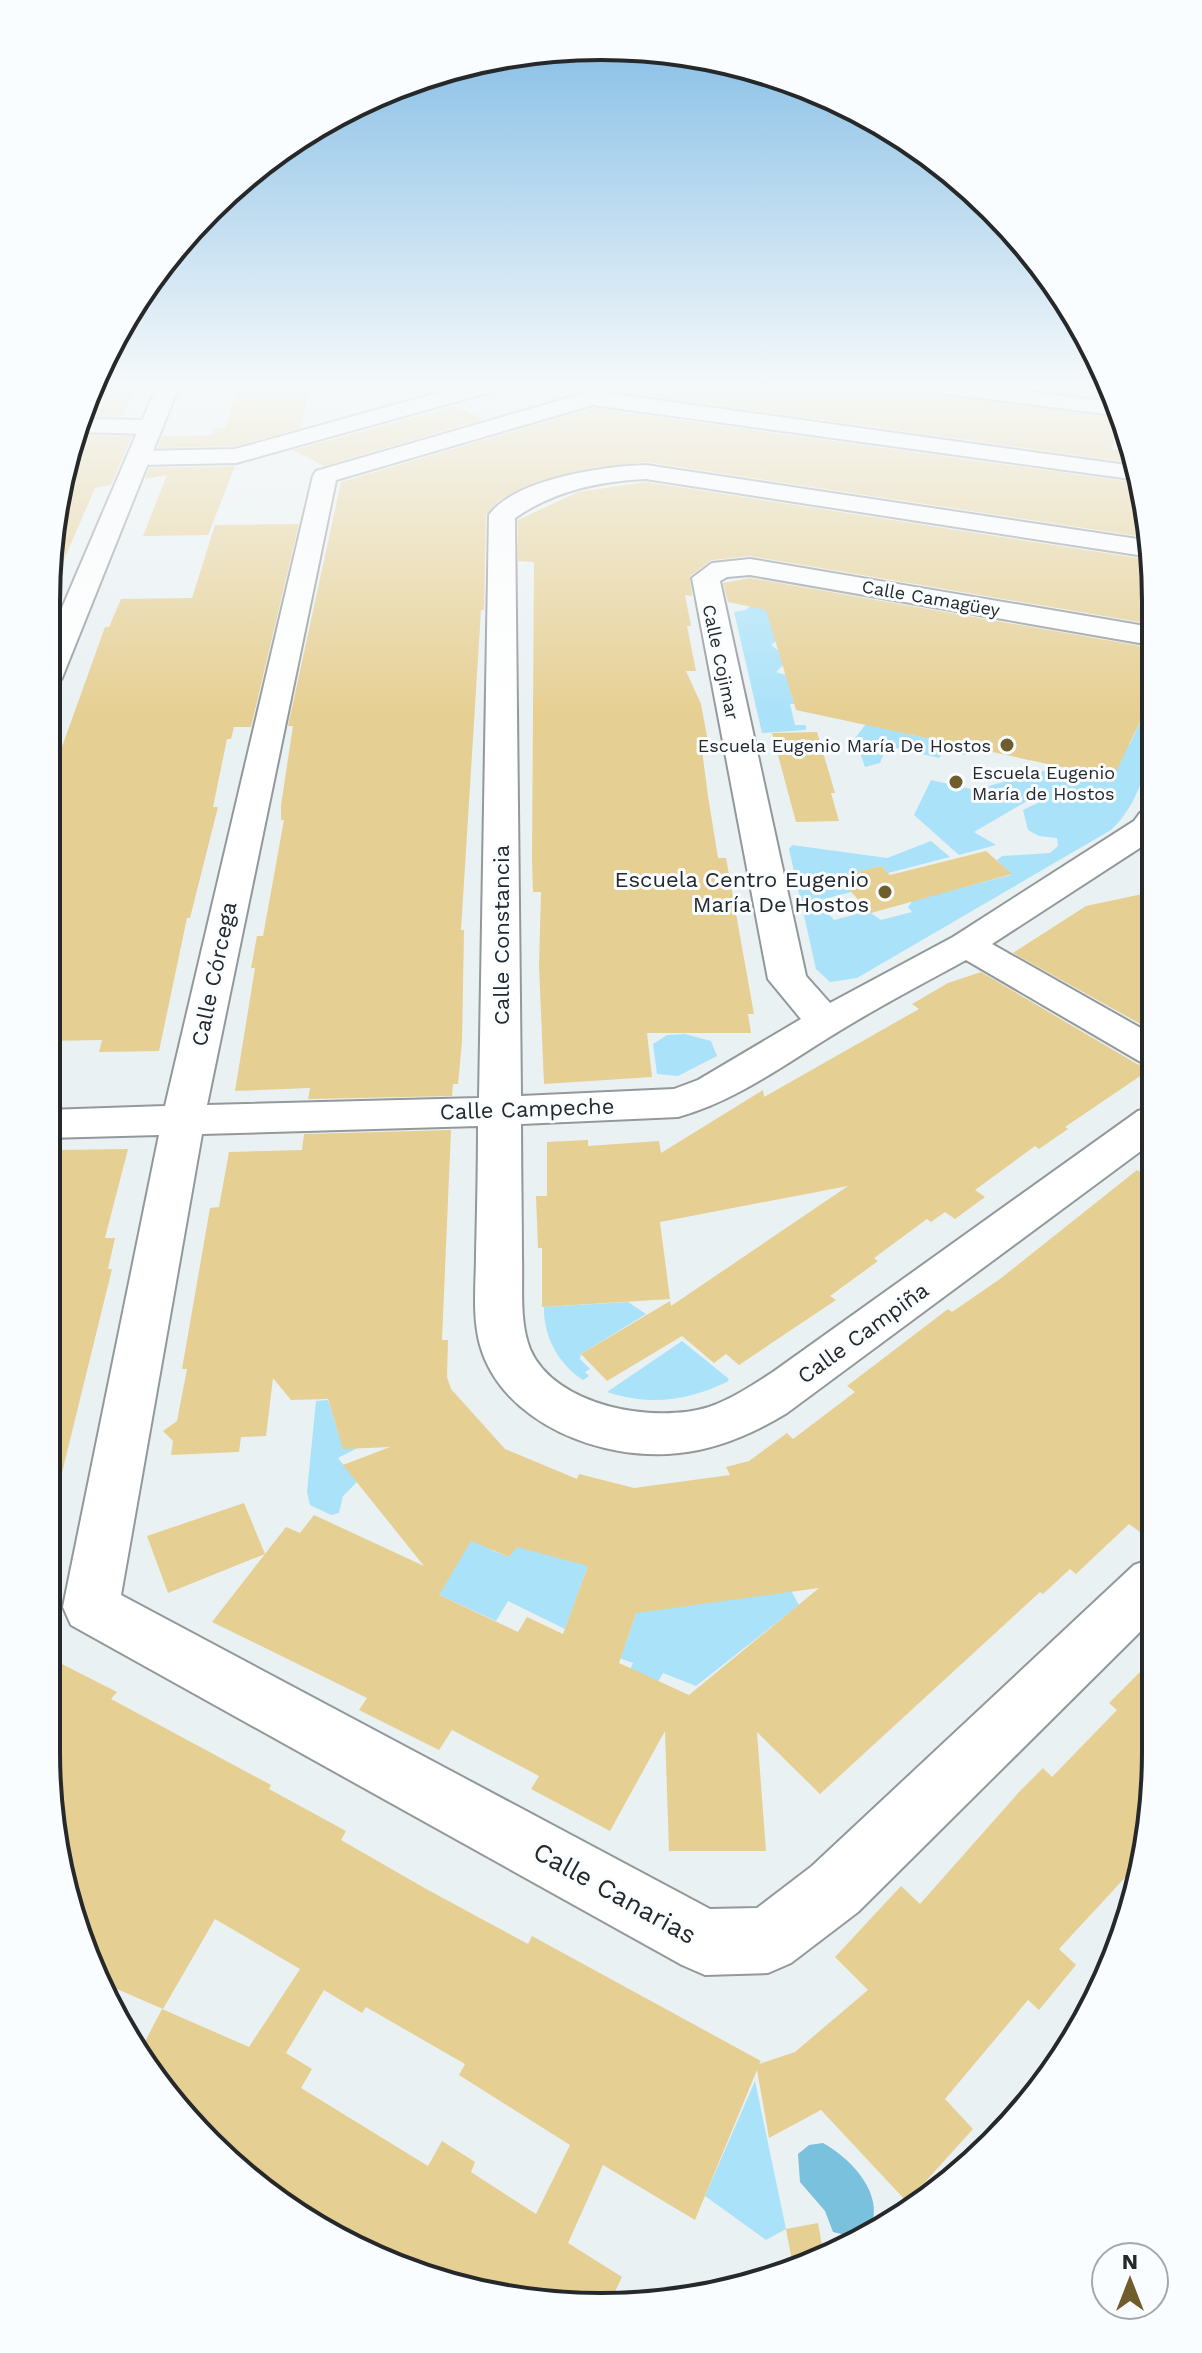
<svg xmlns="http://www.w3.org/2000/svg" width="1202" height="2353" font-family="'Work Sans',sans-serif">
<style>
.green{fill:#aae2f9}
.water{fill:#7ac1de}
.building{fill:#e6cf92;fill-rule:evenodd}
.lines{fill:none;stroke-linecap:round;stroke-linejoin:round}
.minor-casing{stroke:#93989b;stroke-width:4}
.major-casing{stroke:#93989b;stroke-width:4}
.minor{fill:#fff;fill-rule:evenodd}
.major{fill:#fff;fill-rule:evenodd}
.poi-dot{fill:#6f5d2b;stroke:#f9fdff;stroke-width:3}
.labels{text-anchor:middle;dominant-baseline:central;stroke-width:6;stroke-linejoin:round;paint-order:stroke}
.far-street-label{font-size:18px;fill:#262829;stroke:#f9fdff}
.far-poi-label{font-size:18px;fill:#262829;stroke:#f9fdff;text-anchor:end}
.poi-label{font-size:22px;fill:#262829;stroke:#f9fdff;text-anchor:end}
.street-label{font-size:22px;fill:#262829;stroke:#f9fdff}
.near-street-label{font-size:26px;fill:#262829;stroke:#f9fdff}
.rim{fill:none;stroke:#262829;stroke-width:4}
</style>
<rect width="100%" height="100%" fill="#eaf1f3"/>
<g class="green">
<path d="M 759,597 L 782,613 L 776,641 L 771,645 L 779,651 L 783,665 L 776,672 L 786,675 L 793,700 L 870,697 L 859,702 L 790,704 L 795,725 L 806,725 L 806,730 L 762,733 L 734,612 L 746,610 Z"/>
<path d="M 1147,707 L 1152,707 C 1152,751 1144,799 1111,830 L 857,978 L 830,982 L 816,969 L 789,849 L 792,845 L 887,858 L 931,841 L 950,857 L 888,873 L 881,866 L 838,877 L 851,892 L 817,901 L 834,920 L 868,911 L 881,920 L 912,912 L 908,907 L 913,900 L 1011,875 L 997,860 L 1002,856 L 1050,853 L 1058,846 L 1057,838 L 1039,836 L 1028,830 L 1023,810 L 1048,798 L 1046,790 L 974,832 L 996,845 L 959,855 L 914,815 L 931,780 L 975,790 L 1060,766 L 1101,738 L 1130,744 Z"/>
<path d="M 866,724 L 961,746 L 964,742 L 974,745 L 966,755 L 945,751 L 939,758 L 887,746 L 880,763 L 865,767 L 855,738 Z"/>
<path d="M 685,1034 L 711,1041 L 717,1056 L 678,1076 L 657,1074 L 653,1044 L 667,1035 Z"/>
<path d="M 628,1302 L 646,1314 L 581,1354 L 580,1359 L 590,1369 L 585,1372 L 589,1376 L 583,1380 C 559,1365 543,1336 544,1307 Z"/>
<path d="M 682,1341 L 729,1379 L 727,1382 C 687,1401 650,1406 607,1392 Z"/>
<path d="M 328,1400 L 339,1435 L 375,1439 L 338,1458 L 357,1482 L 343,1496 L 339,1513 L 331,1515 L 310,1505 L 307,1492 L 316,1401 Z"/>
<path d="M 536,1522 L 588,1566 L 565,1629 L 508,1601 L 496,1621 L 439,1595 L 466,1532 L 496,1541 L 491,1550 L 509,1557 Z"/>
<path d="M 768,1548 L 799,1605 L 696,1686 L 663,1673 L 648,1699 L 623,1686 L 633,1663 L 605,1653 L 625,1645 L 648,1578 Z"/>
<path d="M 755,2081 L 786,2229 L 766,2240 L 705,2196 Z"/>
</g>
<path class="water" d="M 823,2143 C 848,2157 880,2188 873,2220 L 850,2236 L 833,2232 L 825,2211 L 800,2182 L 798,2154 L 809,2145 Z"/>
<g class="building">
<path d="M 92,386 L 129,386 L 126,393 L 132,393 L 122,417 L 80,416 Z"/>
<path d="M 239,386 L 310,386 L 301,428 L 235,446 L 158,448 L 162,436 L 212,435 L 213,429 L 225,428 Z"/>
<path d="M 582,386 L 886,386 L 1122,419 L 1124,425 L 1110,449 L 1131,452 L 1134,463 L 592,388 L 573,393 Z"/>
<path d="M 455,406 L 484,419 L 324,466 L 293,450 Z"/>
<path d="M 593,408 L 1139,483 L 1151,538 L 646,462 L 584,469 L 517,490 L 499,500 L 486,515 L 484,610 L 481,610 L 461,930 L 464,930 L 462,1042 L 458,1084 L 453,1084 L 452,1096 L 308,1099 L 310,1088 L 235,1091 L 255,968 L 251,968 L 257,936 L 263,936 L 284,820 L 281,820 L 281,805 L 293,726 L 288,726 L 341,482 Z"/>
<path d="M 73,435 L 132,436 L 111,485 L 95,488 L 57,576 L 47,573 L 47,565 L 65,458 Z"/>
<path d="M 235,466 L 208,535 L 143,536 L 167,475 L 145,479 L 149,468 Z"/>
<path d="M 646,482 L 1151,560 L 1151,624 L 750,556 L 712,560 L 690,576 L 692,596 L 685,595 L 691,626 L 687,626 L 696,671 L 686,671 L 701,704 L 708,742 L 701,743 L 708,796 L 718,858 L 726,858 L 754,1014 L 748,1014 L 751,1033 L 647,1033 L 652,1077 L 544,1084 L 539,966 L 541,892 L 533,892 L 532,860 L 534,562 L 518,561 L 518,520 L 578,492 Z"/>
<path d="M 299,524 L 251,727 L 234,727 L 231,739 L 227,739 L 213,807 L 218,807 L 190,918 L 187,918 L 159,1051 L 99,1052 L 102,1040 L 47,1041 L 47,774 L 54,758 L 58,758 L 105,627 L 109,627 L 121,599 L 192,598 L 215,525 Z"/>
<path d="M 750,578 L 1152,648 L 1152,697 L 1113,778 L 796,710 L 766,610 L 728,602 L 723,583 Z"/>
<path d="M 817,732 L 835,793 L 831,793 L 839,821 L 796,822 L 772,733 Z"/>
<path d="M 986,851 L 1012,874 L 871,913 L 837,877 L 881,866 L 890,875 Z"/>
<path d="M 1152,892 L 1153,1031 L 1013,953 L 1086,906 Z"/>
<path d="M 981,972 L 1137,1064 L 1152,1068 L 1065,1127 L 1068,1129 L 1039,1149 L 1035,1146 L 975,1190 L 985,1197 L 955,1219 L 945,1212 L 931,1222 L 927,1219 L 874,1258 L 878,1261 L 830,1296 L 836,1300 L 739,1365 L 726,1354 L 714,1363 L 682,1336 L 607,1381 L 581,1354 L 670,1301 L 671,1306 L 848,1186 L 660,1222 L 670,1299 L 542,1307 L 542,1248 L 538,1248 L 536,1196 L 547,1196 L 547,1142 L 588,1140 L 588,1146 L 659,1141 L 661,1153 L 763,1090 L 764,1097 L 919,1009 L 912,1004 L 948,983 Z"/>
<path d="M 451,1130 L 442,1340 L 448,1340 L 447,1377 L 451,1389 L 505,1449 L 577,1479 L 579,1474 L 634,1488 L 730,1475 L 726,1467 L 749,1461 L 787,1433 L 793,1439 L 855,1392 L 847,1386 L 948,1309 L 952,1312 L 1000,1279 L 1137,1170 L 1153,1180 L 1154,1519 L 1140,1532 L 1129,1524 L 1076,1574 L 1070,1569 L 1043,1594 L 1040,1592 L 820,1794 L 757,1732 L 766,1851 L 669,1851 L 665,1731 L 610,1831 L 531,1789 L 539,1776 L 452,1730 L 439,1750 L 359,1710 L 367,1698 L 212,1622 L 286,1527 L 300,1533 L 314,1515 L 424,1566 L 343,1465 L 390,1447 L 343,1449 L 328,1399 L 291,1400 L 273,1378 L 266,1436 L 241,1437 L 239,1452 L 171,1455 L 173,1441 L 163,1431 L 177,1421 L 187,1369 L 182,1369 L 210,1208 L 219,1207 L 229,1152 L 302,1150 L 304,1134 ZM 471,1541 L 509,1557 L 517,1547 L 588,1566 L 563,1634 L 527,1617 L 518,1632 L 439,1595 ZM 819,1588 L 689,1695 L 619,1663 L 636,1613 Z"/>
<path d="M 128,1149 L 105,1238 L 115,1238 L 108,1269 L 112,1269 L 58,1489 L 46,1488 L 47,1188 L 58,1150 Z"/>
<path d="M 244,1503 L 265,1554 L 168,1593 L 147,1536 Z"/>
<path d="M 46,1656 L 117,1692 L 111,1699 L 271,1785 L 269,1789 L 346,1831 L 341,1840 L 428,1890 L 528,1944 L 532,1936 L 761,2061 L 759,2064 L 795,2052 L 868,1990 L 835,1957 L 901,1886 L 920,1904 L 1019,1792 L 1043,1768 L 1052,1777 L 1117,1710 L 1109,1703 L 1154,1658 L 1155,1788 L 1144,1857 L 1059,1949 L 1076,1965 L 1039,2010 L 1028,2000 L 945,2099 L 973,2129 L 907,2202 L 821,2110 L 769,2138 L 757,2070 L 695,2220 L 603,2165 L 568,2243 L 622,2277 L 611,2300 L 492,2296 L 323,2232 L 235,2169 L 161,2090 L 140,2051 L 162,2009 L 249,2047 L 300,1969 L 215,1919 L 163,2009 L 103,1983 L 76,1931 L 46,1752 ZM 324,1990 L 362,2013 L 366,2007 L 465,2064 L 459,2075 L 570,2145 L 536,2214 L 471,2172 L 475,2162 L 442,2141 L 428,2166 L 301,2088 L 312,2069 L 286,2053 Z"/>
<path d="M 818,2223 L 824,2257 L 793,2266 L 786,2229 Z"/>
</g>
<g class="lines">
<g class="minor-casing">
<g id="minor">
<path d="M 462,386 L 497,386 L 494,391 L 236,463 L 140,465 L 128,458 L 140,451 L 235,449 Z"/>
<path d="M 931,386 L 990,386 L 1118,403 L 1121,416 L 942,393 Z"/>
<path d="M 592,391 L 1134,466 L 1138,480 L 593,405 L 336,480 L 207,1105 L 479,1098 L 489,515 C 514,479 605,466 646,465 L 1151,541 L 1151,557 L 646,479 C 599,481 554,491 515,518 L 521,1096 L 674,1089 L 698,1080 L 801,1019 L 768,979 L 692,578 L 712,563 L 750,559 L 1151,627 L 1151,645 L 750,575 L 727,577 L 720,581 L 806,976 L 830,1003 L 953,937 L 1134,821 L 1140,813 L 1152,810 L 1152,840 L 992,944 L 1153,1035 L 1153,1065 L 1139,1061 L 966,960 C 922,984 878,1007 836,1033 C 785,1064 736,1101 678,1117 L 521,1124 C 521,1169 522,1214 522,1258 C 523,1288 519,1321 530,1349 C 555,1407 655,1424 709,1407 C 732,1399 753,1385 773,1372 L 1138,1111 L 1153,1107 L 1153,1142 L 787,1413 C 754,1433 718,1449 679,1453 C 604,1462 502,1424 480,1345 C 472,1315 476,1284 476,1254 C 477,1211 478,1168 478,1126 L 202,1134 L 121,1595 L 710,1909 L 757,1908 L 812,1866 L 1134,1565 L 1154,1558 L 1154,1618 L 858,1912 L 791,1963 L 768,1973 L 705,1975 L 682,1965 L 71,1625 L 63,1607 L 159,1135 L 47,1138 L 47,1110 L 165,1106 L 313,476 L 316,471 Z"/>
<path d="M 79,419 L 152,420 L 163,427 L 152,434 L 74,432 Z"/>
</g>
</g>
<g class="major-casing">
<path id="major" d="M 157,386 L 179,386 L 62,678 L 58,684 L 47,687 L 47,643 Z"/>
</g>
<use href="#minor" class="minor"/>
<use href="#major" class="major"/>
</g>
<linearGradient id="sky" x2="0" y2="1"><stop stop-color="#7cb9e4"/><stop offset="0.54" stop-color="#f6f9fa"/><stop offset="1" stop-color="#f6f9fa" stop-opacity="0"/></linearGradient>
<rect width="1202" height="715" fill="url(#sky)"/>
<g class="poi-dot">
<circle cx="1007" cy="745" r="8"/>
<circle cx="956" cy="782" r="8"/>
<circle cx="885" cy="892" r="8"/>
</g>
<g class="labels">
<g class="far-street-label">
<text transform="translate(931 598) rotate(10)">Calle Camagüey</text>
<text transform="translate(721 662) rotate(78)">Calle Cojimar</text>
</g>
<g class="far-poi-label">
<text x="991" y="745">Escuela Eugenio María De Hostos</text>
<text x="972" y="772" text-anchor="start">Escuela Eugenio<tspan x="972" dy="21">María de Hostos</tspan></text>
</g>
<g class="poi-label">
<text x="869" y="879">Escuela Centro Eugenio<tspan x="869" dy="25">María De Hostos</tspan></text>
</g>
<g class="street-label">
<text transform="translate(501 935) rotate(-90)">Calle Constancia</text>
<text transform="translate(214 974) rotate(-78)">Calle Córcega</text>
<text transform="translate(527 1109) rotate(-2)">Calle Campeche</text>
<text transform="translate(863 1333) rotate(-36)">Calle Campiña</text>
</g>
<g class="near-street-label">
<text transform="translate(615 1893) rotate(29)">Calle Canarias</text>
</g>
</g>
<path d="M0 0H1202V2353H0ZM601 60H601A541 541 0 0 1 1142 601V1752A541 541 0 0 1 601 2293H601A541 541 0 0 1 60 1752V601A541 541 0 0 1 601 60Z" fill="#f9fdff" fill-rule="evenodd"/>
<path class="rim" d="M601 60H601A541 541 0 0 1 1142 601V1752A541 541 0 0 1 601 2293H601A541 541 0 0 1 60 1752V601A541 541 0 0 1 601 60Z"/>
<g transform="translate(1130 2281)"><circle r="38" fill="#f9fdff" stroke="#a5a8a9" stroke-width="2"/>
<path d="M0-6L14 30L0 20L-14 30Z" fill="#6f5d2b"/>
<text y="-12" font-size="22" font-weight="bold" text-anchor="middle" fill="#262829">N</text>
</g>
</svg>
